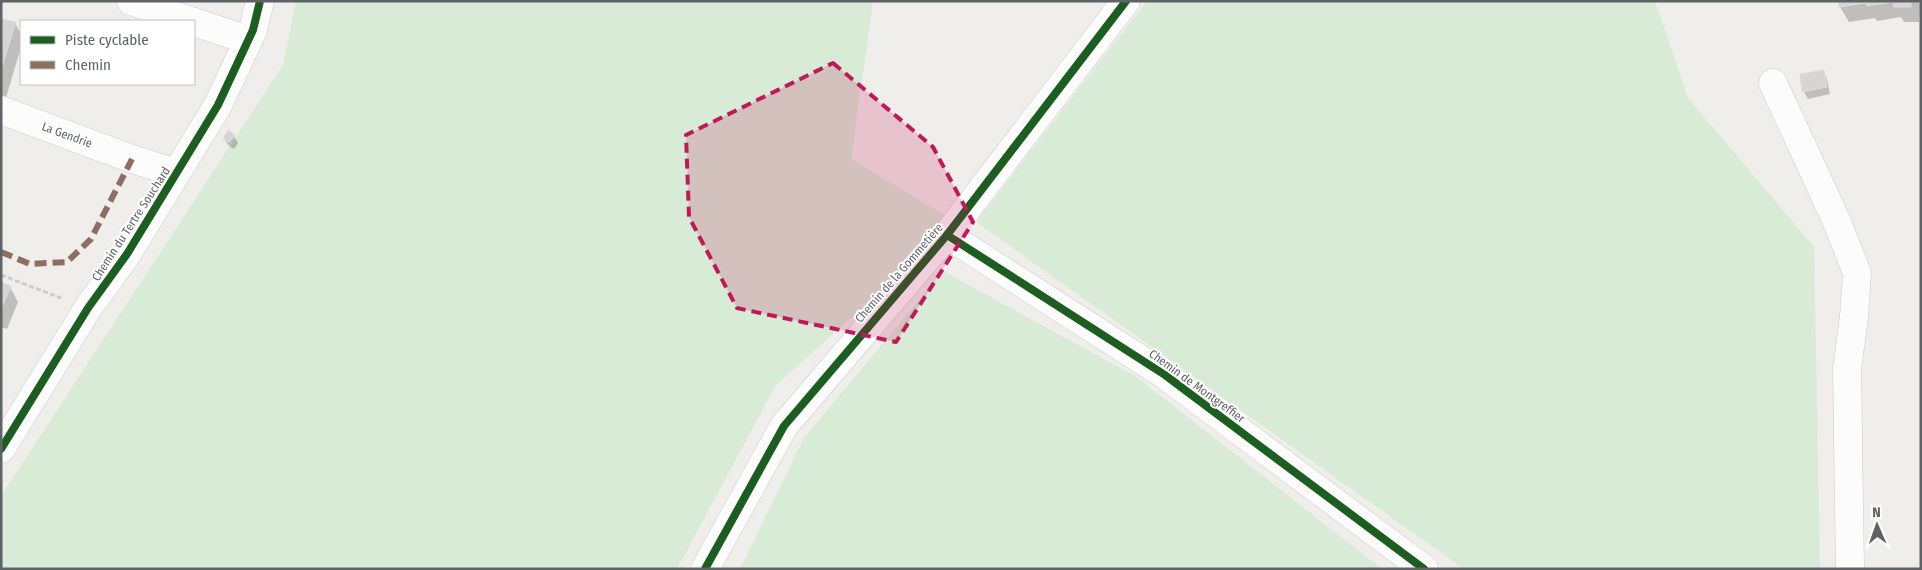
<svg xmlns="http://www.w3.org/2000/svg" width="1922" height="570" font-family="'Fira Sans Condensed',sans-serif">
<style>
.green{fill:#d8ebd6}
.shadow{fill:#0003}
.building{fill:#d6d5d3;stroke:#deddd9}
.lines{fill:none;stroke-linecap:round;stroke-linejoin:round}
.minor-casing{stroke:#cbcccc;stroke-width:29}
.path{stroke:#cacfcc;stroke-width:3;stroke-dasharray:5 2.5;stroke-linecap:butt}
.minor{stroke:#fdfcfc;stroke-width:28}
.quiet{stroke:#8d6e63;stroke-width:6;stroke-dasharray:12 6;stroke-linecap:butt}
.cycleway-casing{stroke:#fff;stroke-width:11}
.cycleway{stroke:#1b5e20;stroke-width:8}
.marked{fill:#c2185b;fill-opacity:0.2;stroke:#c2185b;stroke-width:4;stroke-dasharray:10 6;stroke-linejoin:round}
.labels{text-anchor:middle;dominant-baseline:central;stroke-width:4;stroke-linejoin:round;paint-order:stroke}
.street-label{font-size:12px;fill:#5f6368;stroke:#fff}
</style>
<rect width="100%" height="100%" fill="#efeeea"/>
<g class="green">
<path d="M 296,1 L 873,1 L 851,159 L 957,223 L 776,385 L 677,569 L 1,569 L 1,496 L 283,65 Z"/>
<path d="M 1147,1 L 1655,1 L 1688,98 L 1814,247 L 1820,569 L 1464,569 L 976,222 Z"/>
<path d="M 943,271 L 1135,376 L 1382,569 L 740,569 L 804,438 Z"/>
</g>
<g class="shadow">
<path d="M 1839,1 L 1917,1 L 1920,5 L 1919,22 L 1904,22 L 1901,17 L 1877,21 L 1875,18 L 1849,22 L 1840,7 Z"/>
<path d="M 1,20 L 15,23 L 21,34 L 21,47 L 5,101 L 1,100 Z"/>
<path d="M 1823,71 L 1827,79 L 1830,94 L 1808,99 L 1804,92 L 1802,75 Z"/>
<path d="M 234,136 L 238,143 L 234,149 L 229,146 L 224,139 Z"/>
<path d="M 1,283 L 10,287 L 18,302 L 7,329 L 1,327 Z"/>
</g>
<g class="building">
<path d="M 1838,1 L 1911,1 L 1911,7 L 1894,7 L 1893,2 L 1867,6 L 1866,3 L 1839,7 Z"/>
<path d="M 1,19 L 16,22 L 1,70 Z"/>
<path d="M 1824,70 L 1827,87 L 1802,92 L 1800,74 Z"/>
<path d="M 228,130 L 235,135 L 229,142 L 223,139 Z"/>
<path d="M 1,282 L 11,286 L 1,309 Z"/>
</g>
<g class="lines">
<g class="minor-casing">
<g id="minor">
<path d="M 131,1 L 191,21"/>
<path d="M 194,22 L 248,40"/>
<path d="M 1773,83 L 1837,222 L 1857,273 L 1854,317 L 1847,369 L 1850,569"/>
<path d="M 1,110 L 132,159 L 176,173"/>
<path d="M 947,235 L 1165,375 L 1424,569"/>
<path d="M 1,449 L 88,308 L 127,254 L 218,105 L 253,30 L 260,1"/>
<path d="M 705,569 L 784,426 L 947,235 L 1126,1"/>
</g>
</g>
<path class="path" d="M 1,275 L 61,298"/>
<use href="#minor" class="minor"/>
<path class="quiet" d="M 1,252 L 30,264 L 67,262 L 91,239 L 132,159"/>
<g class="cycleway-casing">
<g id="cycleway">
<path d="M 947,235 L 1165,375 L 1424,569"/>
<path d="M 1,449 L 88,308 L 127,254 L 218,105 L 253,30 L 260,1"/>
<path d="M 705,569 L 784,426 L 947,235 L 1126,1"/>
</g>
</g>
<use href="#cycleway" class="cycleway"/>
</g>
<path class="marked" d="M 833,63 L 933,147 L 973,222 L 896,342 L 737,308 L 689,217 L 686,135 Z"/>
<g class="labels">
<g class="street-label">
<text transform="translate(67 135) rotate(20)">La Gendrie</text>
<text transform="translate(131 224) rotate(-57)">Chemin du Tertre Souchard</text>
<text transform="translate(899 273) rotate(-49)">Chemin de la Gommetière</text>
<text transform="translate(1197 386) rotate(36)">Chemin de Montgreffier</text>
</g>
</g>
<rect width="1922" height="570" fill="none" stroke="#5f6368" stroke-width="5"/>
<rect x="20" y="20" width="175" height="65" fill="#ffffff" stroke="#bfc1c3"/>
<rect x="30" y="36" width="25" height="8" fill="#1b5e20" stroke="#bfc1c3"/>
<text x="65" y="45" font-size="15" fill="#5f6368">Piste cyclable</text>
<rect x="30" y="61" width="25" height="8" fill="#8d6e63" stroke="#bfc1c3"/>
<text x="65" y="70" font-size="15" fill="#5f6368">Chemin</text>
<g transform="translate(1877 525) rotate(358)" stroke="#ffffff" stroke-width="4" paint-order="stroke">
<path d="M0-4L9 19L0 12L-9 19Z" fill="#5f6368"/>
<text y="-8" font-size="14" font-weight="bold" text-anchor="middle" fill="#5f6368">N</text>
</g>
</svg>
